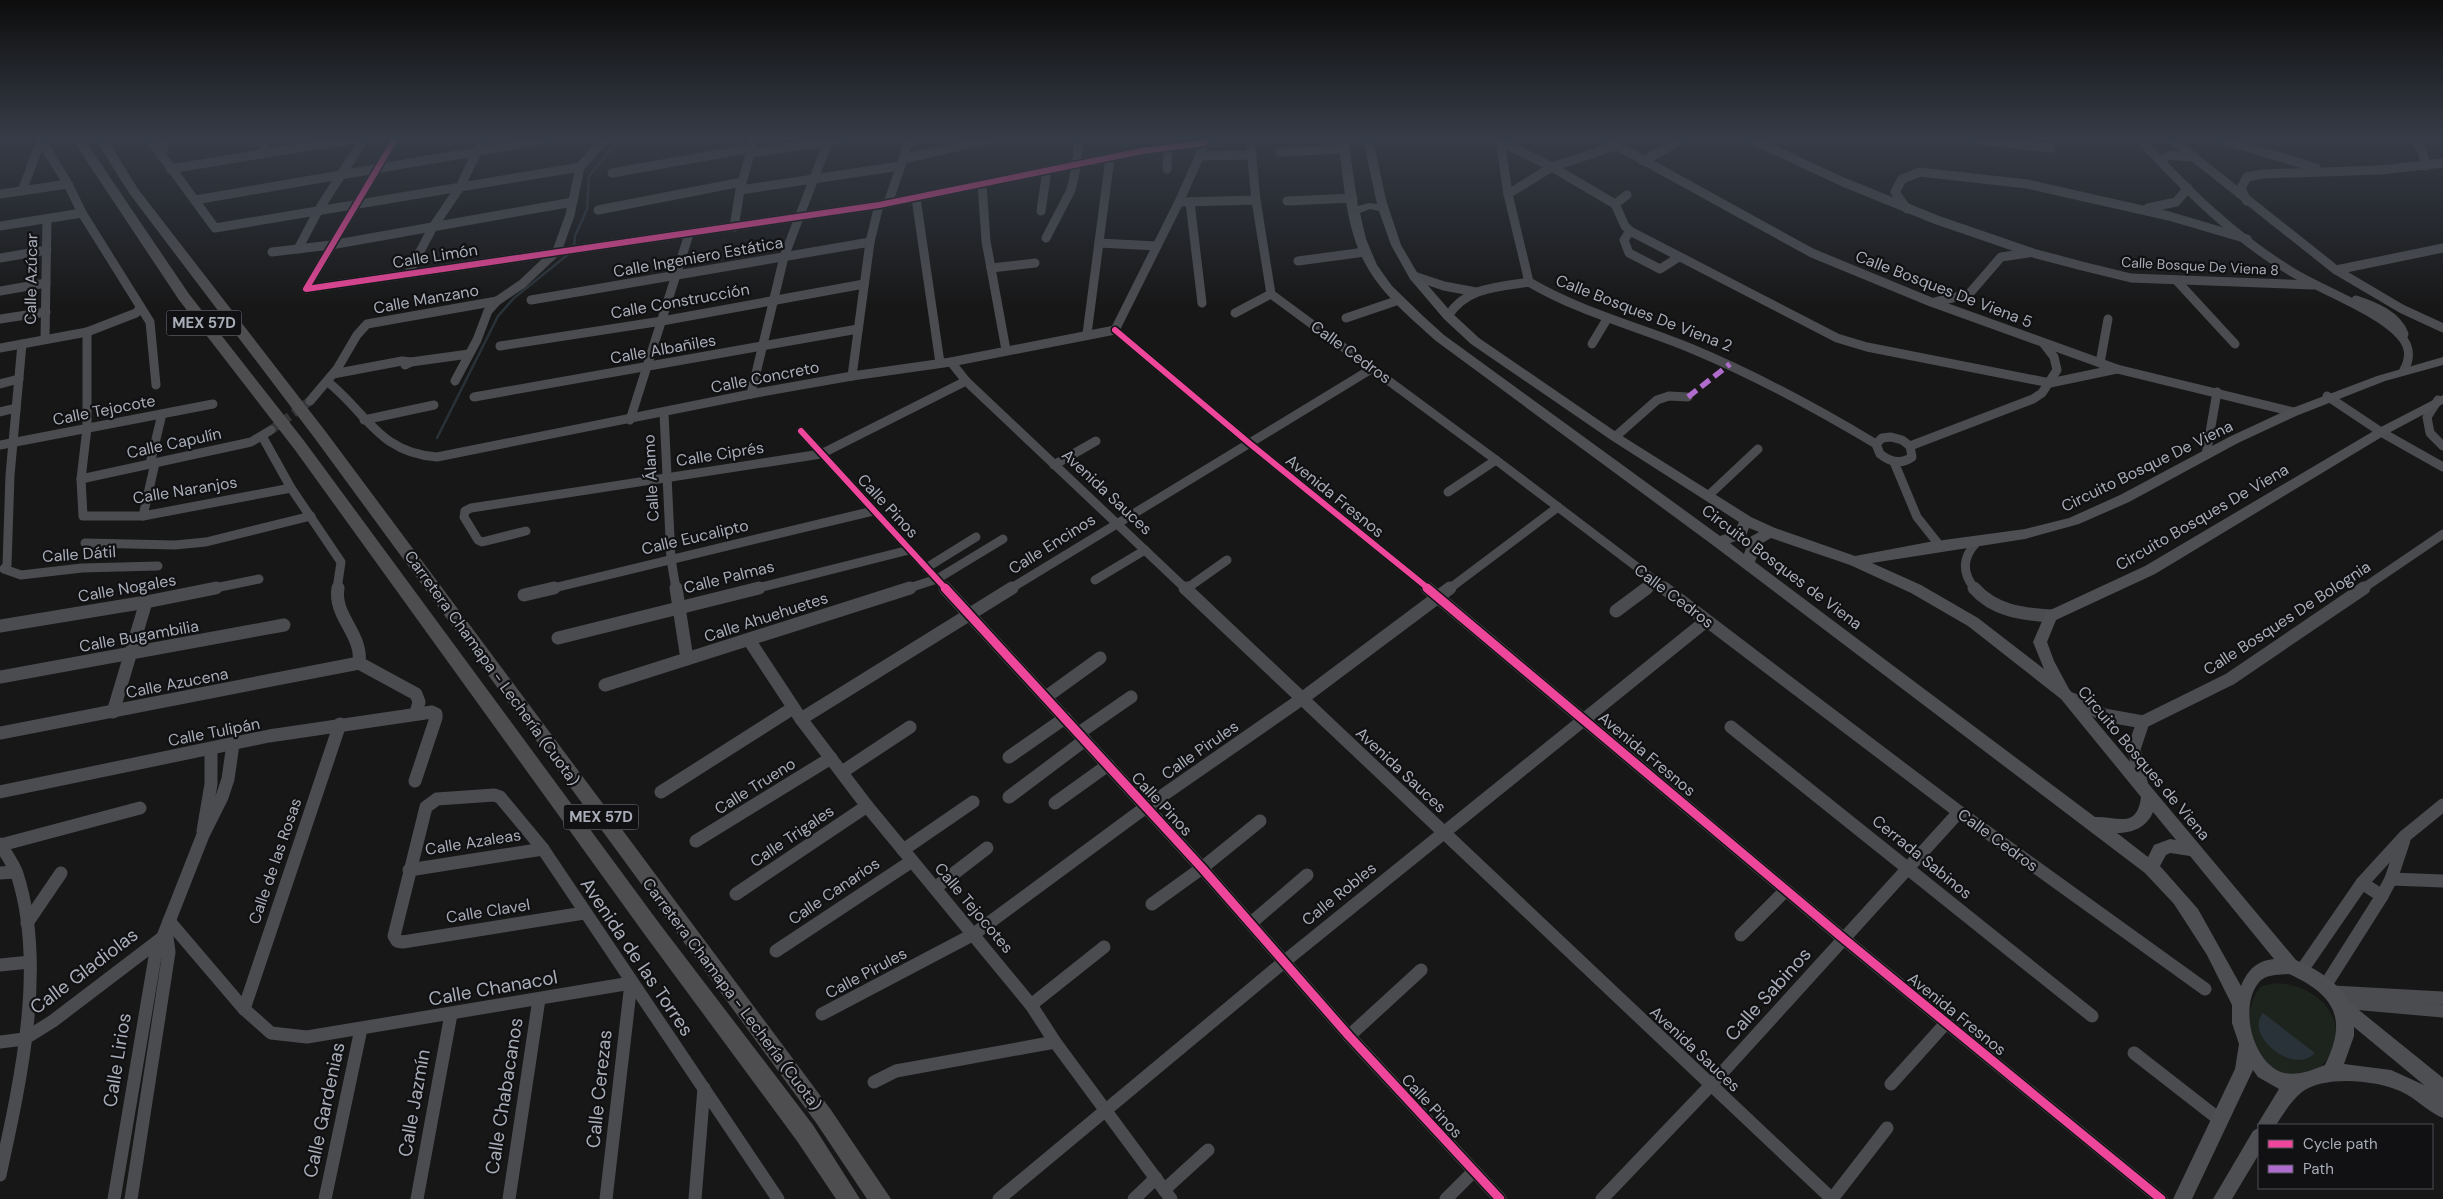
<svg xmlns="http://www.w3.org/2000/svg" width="2443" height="1199" font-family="'DM Sans',sans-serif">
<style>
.green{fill:#1d241e}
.water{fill:#2a3239}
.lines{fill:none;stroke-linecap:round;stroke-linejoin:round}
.stream{stroke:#2a3239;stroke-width:2.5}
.minor-tunnel{stroke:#343537;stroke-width:9;stroke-dasharray:9 5;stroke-linecap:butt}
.minor-far1{stroke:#4b4c50;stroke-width:9}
.minor{stroke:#4b4c50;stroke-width:13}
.major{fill:#4d4f52;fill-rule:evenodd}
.highway{fill:#4e4e51;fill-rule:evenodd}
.quiet{stroke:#b06ccc;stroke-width:5.5;stroke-dasharray:11 5.5;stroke-linecap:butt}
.cycleway-far1-casing{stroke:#111113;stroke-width:9}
.cycleway-casing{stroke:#111113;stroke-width:12}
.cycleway-far1{stroke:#ed469a;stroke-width:6}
.cycleway{stroke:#ed469a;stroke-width:9}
.labels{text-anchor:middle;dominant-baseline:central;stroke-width:4.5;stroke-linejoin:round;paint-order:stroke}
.far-street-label{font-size:14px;fill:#a8adb8;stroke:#111113}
.shield{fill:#111113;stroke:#7b7e86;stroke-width:1}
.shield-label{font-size:15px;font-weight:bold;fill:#a8adb8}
.street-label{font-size:16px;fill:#a8adb8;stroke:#111113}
.near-street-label{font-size:19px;fill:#a8adb8;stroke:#111113}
</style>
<rect width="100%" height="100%" fill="#171717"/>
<path class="green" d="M 2276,983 C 2313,984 2351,1015 2330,1055 C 2320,1074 2293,1082 2273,1071 C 2270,1069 2267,1063 2264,1060 C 2260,1054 2252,1048 2250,1041 C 2245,1029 2250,996 2261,987 C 2264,985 2271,984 2276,983 Z"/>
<path class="water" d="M 2263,1013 L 2315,1053 C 2293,1076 2244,1035 2263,1013 Z"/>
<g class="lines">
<g class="stream">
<path d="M 574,247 L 575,236 L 587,209 L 589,176 L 620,139"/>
<path d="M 437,438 L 498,316 L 514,298 L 571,252"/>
</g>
<path class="minor-tunnel" d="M 271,430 L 310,401"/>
<g class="minor-far1">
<path d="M 40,139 L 68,184 L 82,213 L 150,322 L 156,385"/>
<path d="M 150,139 L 215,228 L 580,167"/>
<path d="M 395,139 L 306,289 L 879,205 L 1142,151 L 1205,143"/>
<path d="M 1250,139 L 1256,200 L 1271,294 L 1496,460 L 1666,589"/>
<path d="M 1495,139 L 1552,167 L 1615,204"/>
<path d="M 1500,139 L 1508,194 L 1529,282 C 1580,312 1636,326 1690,348 C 1755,375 1816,408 1876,444"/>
<path d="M 1605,139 L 1812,253 L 1931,302 L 2117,369 L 2294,412"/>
<path d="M 1751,139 L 1843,182 L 1937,220 L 2033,253 L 2082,266 L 2131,278 L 2313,285"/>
<path d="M 1970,139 L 2051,148"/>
<path d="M 2140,139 C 2185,189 2234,237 2292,272 C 2323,291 2377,310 2400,335 C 2410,346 2411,357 2404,370"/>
<path d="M 2171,139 L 2336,270 L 2402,309 L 2443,328"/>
<path d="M 2220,139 L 2316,168"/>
<path d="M 2415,139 L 2422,150 L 2426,166"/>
<path d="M 1280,152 L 1345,149"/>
<path d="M 751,153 L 845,139"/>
<path d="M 263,154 L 265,139"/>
<path d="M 161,156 L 166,139"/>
<path d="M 1200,156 L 1252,155"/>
<path d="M 903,159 L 991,139"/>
<path d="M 1643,161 L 1683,139"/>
<path d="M 2160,161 L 2169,155 L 2189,157"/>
<path d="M 170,169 L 354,139"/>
<path d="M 1167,169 L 1168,148"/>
<path d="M 612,173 L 752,148"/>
<path d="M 982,184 L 986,241 L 1006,350"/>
<path d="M 740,190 L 900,166"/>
<path d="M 22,191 L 41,140"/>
<path d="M 0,194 L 68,184"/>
<path d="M 1508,194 L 1552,167 L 1616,146"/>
<path d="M 1627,195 L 1615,204 L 1625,226 L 1630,231 L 1837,338 L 1867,347 L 2050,383 L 2117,369"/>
<path d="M 916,198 L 940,363"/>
<path d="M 195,200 L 549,139"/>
<path d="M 1287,201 L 1353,198"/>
<path d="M 2247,201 L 2241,188 L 2247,177 L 2262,174 L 2380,170 L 2443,163"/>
<path d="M 1183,202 L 1256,200"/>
<path d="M 1190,202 L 1202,303"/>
<path d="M 888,203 L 910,139"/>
<path d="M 2148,208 L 2176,202 L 2188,188"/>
<path d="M 1907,209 L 1895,192 L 1902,179 L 1920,172 L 2027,184 L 2169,216 L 2247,239"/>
<path d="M 598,210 L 742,182"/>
<path d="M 1041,211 L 1047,170"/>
<path d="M 0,226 L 82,213"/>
<path d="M 734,227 L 740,190 L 754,139"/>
<path d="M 1630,231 L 1624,240 L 1629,253 L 1660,269 L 1679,257"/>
<path d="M 1046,238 L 1071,190 L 1077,163 L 1078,139"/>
<path d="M 1099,243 L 1157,246"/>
<path d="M 298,249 L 318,211 L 364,139"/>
<path d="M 272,252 L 331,245 L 573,202"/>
<path d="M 0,258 L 47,250"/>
<path d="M 1298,261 L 1365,252"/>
<path d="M 991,268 L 1035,263"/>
<path d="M 2336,270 L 2443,248"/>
<path d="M 408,274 L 433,227 L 460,187 L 483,139"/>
<path d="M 1414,276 L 1444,286 L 1476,292"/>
<path d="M 2176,280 L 2235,344"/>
<path d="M 0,291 L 46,283"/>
<path d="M 531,300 L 870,242"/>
<path d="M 2356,300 C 2374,306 2397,315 2404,334"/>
<path d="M 1935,302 L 1969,294 L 2001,257 L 2028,253"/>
<path d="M 1235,313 L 1271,294"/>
<path d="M 1448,316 C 1466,287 1498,287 1529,282"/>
<path d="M 1346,318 L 1399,300"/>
<path d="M 0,319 L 46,312"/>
<path d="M 1115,330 L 1249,443 L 1429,589"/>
<path d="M 1115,330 L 1179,202 L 1207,139"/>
<path d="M 87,332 L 87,428 L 81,479 L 83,516 L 143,516 L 291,488"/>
<path d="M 1087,334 L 1110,158"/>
<path d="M 45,339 L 47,219"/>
<path d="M 1592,344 L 1607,319"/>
<path d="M 500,346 L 662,321 L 864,284"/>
<path d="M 0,348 L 87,332 L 136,313 L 140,308"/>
<path d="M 951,362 L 966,381 L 1186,589"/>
<path d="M 2100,363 L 2108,319"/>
<path d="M 405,365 L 411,362 L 469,354"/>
<path d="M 333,374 L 402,361 L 411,362"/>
<path d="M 852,376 L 870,242 L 879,205"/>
<path d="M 455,381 L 477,340 L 488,311 L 497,301 L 522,284 L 557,251 L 570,215 L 580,167 L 605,139"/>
<path d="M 328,382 C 367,413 379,453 437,457 L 751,394 L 852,376 L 951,362 L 1115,330"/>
<path d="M 0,384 L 19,379"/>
<path d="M 751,394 L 784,257 L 829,139"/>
<path d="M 2327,396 L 2381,432 L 2443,467"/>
<path d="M 474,397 L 858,329"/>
<path d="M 2438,400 L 2427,417 L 2430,433 L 2443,446"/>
<path d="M 310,401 L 337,369 L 357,335 L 367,324 L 497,301"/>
<path d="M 0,412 L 16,408"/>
<path d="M 664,413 L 671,559 L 676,589"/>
<path d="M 364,420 L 434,405"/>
<path d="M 630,420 L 689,234"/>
<path d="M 801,431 L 946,589"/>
<path d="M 262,436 L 291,488 L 341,562 L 337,589"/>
<path d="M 1615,437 L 1657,400 L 1669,396 L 1688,397"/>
<path d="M 1891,437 L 1902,440 L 1910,446 L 1912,457 C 1901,465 1890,462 1880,454 L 1876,444 L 1882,438 Z"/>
<path d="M 0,445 L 213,404"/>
<path d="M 1910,446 L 2033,399 L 2042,393 L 2057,370 L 2054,357 L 2044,344"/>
<path d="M 2206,455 L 2217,392"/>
<path d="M 1894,462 L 1917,517 L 1940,546"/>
<path d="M 150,464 L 162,414"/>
<path d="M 1054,465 L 1096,441"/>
<path d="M 81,479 L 251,442 L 271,430"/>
<path d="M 1448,492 L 1496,460"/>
<path d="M 1709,495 L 1758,449"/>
<path d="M 143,516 L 155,463"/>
<path d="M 526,531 L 482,542 L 478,540 L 464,517 L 465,511 L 471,508 L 821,454 L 966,381"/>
<path d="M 85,543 L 175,545 L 206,542 L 311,516"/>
<path d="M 926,568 L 976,537"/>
<path d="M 4,569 L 7,565 L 10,475 L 22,344"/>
<path d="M 4,569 L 21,575 L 82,568 L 158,566"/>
<path d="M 1095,580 L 1145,550"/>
<path d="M 210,589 L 259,579"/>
<path d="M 549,589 L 873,511"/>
<path d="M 754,589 L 909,550"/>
<path d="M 906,589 L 937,579 L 1003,539"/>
<path d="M 1010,589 L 1373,368"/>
<path d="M 1186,589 L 1227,560"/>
<path d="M 1449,589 L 1558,507"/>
<path d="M 1645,589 L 1654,582"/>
<path d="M 1975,589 C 1962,573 1962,558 1976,543"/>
<path d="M 2362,589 L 2443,534"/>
</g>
<g class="minor">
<path d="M 338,588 C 333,616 363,634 359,663"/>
<path d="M 676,588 L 687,659"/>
<path d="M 945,588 L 1202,868 L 1349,1036 L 1500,1199"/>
<path d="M 1185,588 L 1832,1199"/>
<path d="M 1427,588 L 1844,939 L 2161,1199"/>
<path d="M 1664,588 L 1959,812 L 2205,989"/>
<path d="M 1974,588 C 1994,611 2022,614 2051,616"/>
<path d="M 1186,589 L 1188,588"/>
<path d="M 524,595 L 554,588"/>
<path d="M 1616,611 L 1647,588"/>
<path d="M 0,626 L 146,602 L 216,588"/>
<path d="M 558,638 L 759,588"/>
<path d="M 749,640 L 801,719 L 867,806 L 1031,1005 L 1055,1042 L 1171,1199"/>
<path d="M 359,663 L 416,694 L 419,702 L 416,713"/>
<path d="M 0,677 L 284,625"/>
<path d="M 605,685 L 910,588"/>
<path d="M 1046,697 L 1100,658"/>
<path d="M 2072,699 L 2104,715 L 2143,722"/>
<path d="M 113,712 L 146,602"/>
<path d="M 801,719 L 1012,588"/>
<path d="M 1731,727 L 2092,1016"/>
<path d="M 0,733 L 359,663"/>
<path d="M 1079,733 L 1131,697"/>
<path d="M 1009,757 L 1065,718"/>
<path d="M 842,772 L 910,727"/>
<path d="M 2142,786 L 2134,749 L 2143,722 L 2230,679 L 2364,588"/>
<path d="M 0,792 L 269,736 L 432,712 L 436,714 L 436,718 L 415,781"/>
<path d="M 661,792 L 793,708"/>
<path d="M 1009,797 L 1085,740"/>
<path d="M 1055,803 L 1108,765"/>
<path d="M 203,831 L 211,784 L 211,749"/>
<path d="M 696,841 L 831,758"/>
<path d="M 0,844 C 6,854 13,863 17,874 C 47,966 20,1083 0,1175"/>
<path d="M 1,845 L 140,808"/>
<path d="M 903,850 L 973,802"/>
<path d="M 409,870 L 543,849"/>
<path d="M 0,873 L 16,872"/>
<path d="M 2391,879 L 2443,881"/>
<path d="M 2362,883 L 2382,896"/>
<path d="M 935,888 L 987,848"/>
<path d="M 736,894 L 867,806"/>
<path d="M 1152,904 L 1202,868 L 1260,821"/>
<path d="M 584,913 L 403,942 L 397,941 L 394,936 L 426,807 L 437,799 L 494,795 L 500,797 L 543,849 L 778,1199"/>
<path d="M 169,921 L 244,1009 L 271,1033 L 307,1037 L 631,983 L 606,1199"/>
<path d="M 27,923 L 61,873"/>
<path d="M 1251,923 L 1307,875"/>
<path d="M 1741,935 L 1786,890"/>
<path d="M 776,951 L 912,861"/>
<path d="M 0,965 L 30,962"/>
<path d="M 2302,970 L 2362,883 L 2405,836 L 2443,805"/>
<path d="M 2325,986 L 2382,896 L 2391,879 L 2404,840"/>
<path d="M 2333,992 L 2443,998"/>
<path d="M 2341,1002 L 2443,1011"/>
<path d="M 1031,1005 L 1104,947"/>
<path d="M 244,1009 L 340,724"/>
<path d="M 822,1014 L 974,934 L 1146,807 L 1303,698 L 1450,588"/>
<path d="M 1349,1036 L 1421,970"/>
<path d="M 0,1042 L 24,1039 L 53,1021 L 162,938"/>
<path d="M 2134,1053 L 2220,1120"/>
<path d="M 874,1082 L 896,1071 L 1055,1042"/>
<path d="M 1891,1084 L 1946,1023"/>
<path d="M 1164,1190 L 1208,1150"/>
<path d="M 114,1199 L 155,957 L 203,835 L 222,797 L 228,779 L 233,744"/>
<path d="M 131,1199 L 169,952 L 166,930"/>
<path d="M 325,1199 L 361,1029"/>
<path d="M 417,1199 L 451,1014"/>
<path d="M 509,1199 L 539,999"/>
<path d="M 695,1199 L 704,1088"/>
<path d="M 999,1199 L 1285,961 L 1706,621"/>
<path d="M 1134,1199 L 1156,1178"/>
<path d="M 1446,1199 L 1474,1171"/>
<path d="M 1602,1199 L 1710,1086 L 1959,812"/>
<path d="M 1832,1199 L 1887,1128"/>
</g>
<path class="major" d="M 1338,139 L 1348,139 L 1358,206 L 1369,203 L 1377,204 L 1363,139 L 1373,139 L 1386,200 L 1401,245 L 1418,274 L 1452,313 L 1479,338 L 1619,434 L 1751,517 L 1775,528 L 1855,556 L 1929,542 L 2025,529 L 2069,518 L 2120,495 L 2229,437 L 2287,410 L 2377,376 L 2443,357 L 2443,365 L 2385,381 L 2296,416 L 2238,443 L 2129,502 L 2079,524 L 2025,539 L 1872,563 L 1921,585 L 1978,618 L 2044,669 L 2033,642 L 2046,612 L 2145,566 L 2377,429 L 2443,395 L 2443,404 L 2385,435 L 2155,574 L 2056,620 L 2047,642 L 2054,661 L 2069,689 L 2296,960 C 2318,970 2336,980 2349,1002 L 2443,1078 L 2443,1118 C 2428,1112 2416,1098 2400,1091 C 2376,1080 2324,1075 2302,1092 C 2291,1101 2284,1113 2276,1125 L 2259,1125 L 2259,1154 L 2232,1199 L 2213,1199 L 2253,1131 L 2258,1128 L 2257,1125 L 2279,1089 L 2258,1077 L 2253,1070 L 2192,1199 L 2173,1199 L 2235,1069 L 2239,1044 L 2232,1023 L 2232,1005 L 2207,955 L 2174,904 L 2145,873 L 1714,546 L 1436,341 C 1411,318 1383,296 1366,265 C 1345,228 1344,180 1338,139 ZM 1370,209 L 1379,211 L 1391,245 L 1410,279 L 1444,319 L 1471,344 L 1611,440 L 1739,522 L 1735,531 L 1720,536 L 1444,335 L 1423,316 L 1392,286 L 1377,265 L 1366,239 L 1360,213 ZM 1749,528 L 1759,532 L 1750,537 L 1744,554 L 1730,543 L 1745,538 ZM 1771,538 L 1850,565 L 1911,593 L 1968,626 L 2061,699 L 2141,797 C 2137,830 2116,816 2095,817 L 1755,562 L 1761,544 ZM 2153,812 L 2176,840 L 2170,839 L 2154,845 L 2148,857 L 2117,833 C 2133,833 2147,827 2153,812 ZM 2170,853 L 2190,856 L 2274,959 C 2256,961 2248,970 2241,986 L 2198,909 L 2160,866 L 2166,855 ZM 2289,974 C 2335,995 2348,1019 2325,1065 C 2312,1070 2299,1076 2284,1073 C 2252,1064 2238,1005 2260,981 C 2268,974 2280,975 2289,974 ZM 2354,1027 L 2424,1085 L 2391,1070 L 2344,1064 L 2354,1036 Z"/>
<g class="highway">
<path d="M 72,139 L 84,139 L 189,294 L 305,442 L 659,923 L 813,1125 L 860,1199 L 836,1199 L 797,1141 L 645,935 L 295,450 L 179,300 Z"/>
<path d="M 95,139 L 107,139 L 138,189 L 326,432 L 831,1110 L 891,1199 L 867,1199 L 817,1124 L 316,440 L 129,193 Z"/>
</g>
<path class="quiet" d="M 1688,397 L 1730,364"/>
<g class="cycleway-far1-casing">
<g id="cycleway-far1">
<path d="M 395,139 L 306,289 L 879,205 L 1142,151 L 1205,143"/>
<path d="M 1115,330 L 1249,443 L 1429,589"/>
<path d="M 801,431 L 946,589"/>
</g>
</g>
<g class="cycleway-casing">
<g id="cycleway">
<path d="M 945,588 L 1202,868 L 1349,1036 L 1500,1199"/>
<path d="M 1427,588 L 1844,939 L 2161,1199"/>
</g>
</g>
<use href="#cycleway-far1" class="cycleway-far1"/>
<use href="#cycleway" class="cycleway"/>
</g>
<linearGradient id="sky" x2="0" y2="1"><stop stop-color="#0d0d0d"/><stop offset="0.45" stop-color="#363c47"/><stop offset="1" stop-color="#363c47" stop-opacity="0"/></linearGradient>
<rect width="2443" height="307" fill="url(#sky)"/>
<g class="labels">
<g class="far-street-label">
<text transform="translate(2200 266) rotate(3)">Calle Bosque De Viena 8</text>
</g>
<g class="shield">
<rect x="166.5" y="310.5" width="75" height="25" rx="4"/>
<rect x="563.5" y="804.5" width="75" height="25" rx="4"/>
</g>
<g class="shield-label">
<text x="204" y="323">MEX 57D</text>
<text x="601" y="817">MEX 57D</text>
</g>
<g class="street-label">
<text transform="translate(435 256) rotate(-9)">Calle Limón</text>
<text transform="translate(698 257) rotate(-10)">Calle Ingeniero Estática</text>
<text transform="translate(31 279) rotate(-89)">Calle Azúcar</text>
<text transform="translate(1944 289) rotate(21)">Calle Bosques De Viena 5</text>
<text transform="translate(426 299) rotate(-10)">Calle Manzano</text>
<text transform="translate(680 301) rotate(-10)">Calle Construcción</text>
<text transform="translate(1644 313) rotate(21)">Calle Bosques De Viena 2</text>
<text transform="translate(663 349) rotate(-10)">Calle Albañiles</text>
<text transform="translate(1351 352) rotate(36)">Calle Cedros</text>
<text transform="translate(765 377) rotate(-11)">Calle Concreto</text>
<text transform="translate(104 410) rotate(-11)">Calle Tejocote</text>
<text transform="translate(174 443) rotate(-12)">Calle Capulín</text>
<text transform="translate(720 454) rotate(-9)">Calle Ciprés</text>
<text transform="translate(2147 466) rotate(-26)">Circuito Bosque De Viena</text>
<text transform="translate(651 478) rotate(-93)">Calle Álamo</text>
<text transform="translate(185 490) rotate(-9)">Calle Naranjos</text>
<text transform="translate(1107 492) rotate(43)">Avenida Sauces</text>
<text transform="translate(1335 496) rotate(39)">Avenida Fresnos</text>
<text transform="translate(888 506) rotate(47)">Calle Pinos</text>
<text transform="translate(2202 517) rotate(-30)">Circuito Bosques De Viena</text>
<text transform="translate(695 537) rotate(-13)">Calle Eucalipto</text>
<text transform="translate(1052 544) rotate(-32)">Calle Encinos</text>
<text transform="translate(79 554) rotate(-4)">Calle Dátil</text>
<text transform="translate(1782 567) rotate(37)">Circuito Bosques de Viena</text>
<text transform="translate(729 577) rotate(-14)">Calle Palmas</text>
<text transform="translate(127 588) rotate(-10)">Calle Nogales</text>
<text transform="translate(1674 596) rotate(37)">Calle Cedros</text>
<text transform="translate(766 617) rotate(-18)">Calle Ahuehuetes</text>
<text transform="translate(2287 618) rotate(-33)">Calle Bosques De Bolognia</text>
<text transform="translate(139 636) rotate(-10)">Calle Bugambilia</text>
<text transform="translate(492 668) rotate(54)">Carretera Chamapa - Lechería (Cuota)</text>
<text transform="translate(177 683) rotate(-11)">Calle Azucena</text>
<text transform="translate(214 732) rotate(-11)">Calle Tulipán</text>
<text transform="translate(1200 750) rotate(-35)">Calle Pirules</text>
<text transform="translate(1647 754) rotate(40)">Avenida Fresnos</text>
<text transform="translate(2144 763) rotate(50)">Circuito Bosques de Viena</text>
<text transform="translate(1401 770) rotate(43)">Avenida Sauces</text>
<text transform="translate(755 786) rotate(-32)">Calle Trueno</text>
<text transform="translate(1162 804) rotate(47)">Calle Pinos</text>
<text transform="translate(792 836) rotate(-34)">Calle Trigales</text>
<text transform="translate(1998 840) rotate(36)">Calle Cedros</text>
<text transform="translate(473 842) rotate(-9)">Calle Azaleas</text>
<text transform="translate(1922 857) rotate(39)">Cerrada Sabinos</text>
<text transform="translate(275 861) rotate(-71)">Calle de las Rosas</text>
<text transform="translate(834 891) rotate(-34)">Calle Canarios</text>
<text transform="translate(1339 894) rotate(-39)">Calle Robles</text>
<text transform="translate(974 908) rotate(50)">Calle Tejocotes</text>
<text transform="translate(488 911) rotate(-9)">Calle Clavel</text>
<text transform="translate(866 973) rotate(-28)">Calle Pirules</text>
<text transform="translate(732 994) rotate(53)">Carretera Chamapa - Lechería (Cuota)</text>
<text transform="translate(1957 1014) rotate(39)">Avenida Fresnos</text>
<text transform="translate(1695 1049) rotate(43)">Avenida Sauces</text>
<text transform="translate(1432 1106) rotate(47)">Calle Pinos</text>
</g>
<g class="near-street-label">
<text transform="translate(637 957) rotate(56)">Avenida de las Torres</text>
<text transform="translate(84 971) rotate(-37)">Calle Gladiolas</text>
<text transform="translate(493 988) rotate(-10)">Calle Chanacol</text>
<text transform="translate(1768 994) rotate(-48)">Calle Sabinos</text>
<text transform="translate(117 1060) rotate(-81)">Calle Lirios</text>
<text transform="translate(599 1089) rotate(-84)">Calle Cerezas</text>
<text transform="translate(504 1096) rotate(-81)">Calle Chabacanos</text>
<text transform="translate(414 1103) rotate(-80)">Calle Jazmín</text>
<text transform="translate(324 1110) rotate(-78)">Calle Gardenias</text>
</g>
</g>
<rect x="2258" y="1124" width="175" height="65" fill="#111113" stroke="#4d4f55"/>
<rect x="2268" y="1140" width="25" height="8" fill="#ed469a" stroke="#4d4f55"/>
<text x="2303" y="1149" font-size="15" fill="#a8adb8">Cycle path</text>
<rect x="2268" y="1165" width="25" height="8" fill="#b06ccc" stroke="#4d4f55"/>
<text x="2303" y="1174" font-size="15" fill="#a8adb8">Path</text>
</svg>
